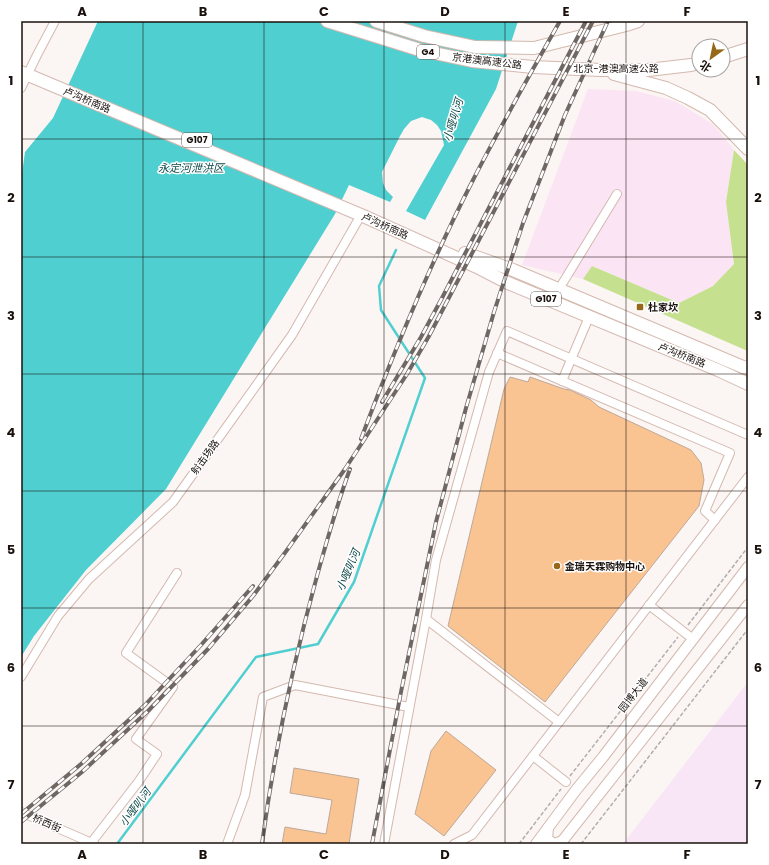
<svg xmlns="http://www.w3.org/2000/svg" width="769" height="865" font-family="Poppins,'Noto Sans SC',sans-serif">
<style>
.commercial{fill:#fbe5f4}
.industrial{fill:#f8e6f7}
.green{fill:#c5e08e}
.water{fill:#50cfd0}
.lines{fill:none;stroke-linecap:round;stroke-linejoin:round}
.stream{stroke:#50cfd0;stroke-width:2.5}
.building{fill:#f9c392;stroke:#bea997}
.minor-casing{stroke:#d4b9af;stroke-width:10}
.major-casing{stroke:#d4b9af;stroke-width:12}
.highway-casing{stroke:#d4b9af;stroke-width:14}
.path{stroke:#b4adab;stroke-width:1.5;stroke-dasharray:4 2;stroke-linecap:butt}
.minor{stroke:#fff;stroke-width:8}
.major{stroke:#fff;stroke-width:10}
.highway{stroke:#fff;stroke-width:12}
.rail-casing{stroke:#6f6764;stroke-width:4}
.rail{stroke:#fff;stroke-width:2.5;stroke-dasharray:8;stroke-linecap:butt}
.grid{fill:none;stroke:#1a110d;stroke-width:1;stroke-opacity:0.55}
.poi-dot{fill:#976819;stroke:#fff;stroke-width:1.5}
.labels{text-anchor:middle;dominant-baseline:central;stroke-width:3;stroke-linejoin:round;paint-order:stroke}
.shield{fill:#fff;stroke:#5f5856;stroke-width:1}
.shield-label{font-size:9px;font-weight:bold;fill:#1a110d}
.street-label{font-size:10px;fill:#1a110d;stroke:#fff}
.poi-label{font-size:10px;font-weight:bold;fill:#1a110d;stroke:#fff;text-anchor:start}
.water-label{font-size:11px;font-style:italic;fill:#0d4747;stroke:#fff}
.neatline{fill:none;stroke:#1a110d;stroke-width:1.5}
.grid-label{font-size:13px;text-anchor:middle;font-weight:bold;fill:#1a110d}
</style>
<rect width="100%" height="100%" fill="#fbf5f3"/>
<path class="commercial" d="M 588,89 L 636,91 L 675,101 L 713,124 L 734,150 L 726,202 L 734,264 L 713,286 L 679,303 L 592,266 L 583,279 L 522,265 Z"/>
<path class="industrial" d="M 748,682 L 748,844 L 623,844 Z"/>
<path class="green" d="M 734,150 L 748,165 L 748,351 L 743,349 L 583,279 L 592,266 L 679,303 L 713,286 L 734,264 L 726,202 Z"/>
<path class="water" d="M 98,21 L 518,21 L 496,89 L 425,220 L 406,211 L 444,145 L 441,131 L 437,125 L 431,120 L 422,117 L 411,121 L 404,129 L 400,136 L 382,172 L 383,183 L 386,190 L 393,197 L 390,202 L 349,185 L 335,214 L 166,489 L 86,570 L 34,636 L 21,657 L 21,181 L 25,152 L 53,118 Z"/>
<g class="lines">
<path class="stream" d="M 117,844 L 256,657 L 318,644 L 354,582 L 425,378 L 381,310 L 379,286 L 396,250"/>
</g>
<g class="building">
<path d="M 510,377 L 528,382 L 530,377 L 564,389 L 570,390 L 591,400 L 599,407 L 691,450 L 701,463 L 704,480 L 699,506 L 545,702 L 448,626 L 504,389 Z"/>
<path d="M 446,731 L 496,770 L 444,836 L 415,814 L 431,751 Z"/>
<path d="M 294,768 L 359,779 L 349,844 L 282,844 L 285,827 L 326,834 L 332,800 L 290,793 Z"/>
</g>
<g class="lines">
<g class="minor-casing">
<g id="minor">
<path d="M 21,88 L 37,55 L 55,21"/>
<path d="M 559,289 L 617,194"/>
<path d="M 497,353 L 730,453 L 705,511 L 715,520"/>
<path d="M 562,381 L 589,317"/>
<path d="M 649,605 L 693,639"/>
<path d="M 426,619 L 559,722"/>
<path d="M 21,677 L 58,616 L 89,579 L 173,502 L 292,335 L 361,215"/>
<path d="M 533,756 L 566,782"/>
<path d="M 21,812 L 94,844"/>
<path d="M 91,843 L 139,781 L 157,754 L 136,739 L 173,687 L 126,653 L 177,573"/>
<path d="M 227,844 L 245,795 L 263,697 L 295,685 L 409,707"/>
<path d="M 384,844 L 426,619 L 436,560 L 489,372 L 507,331 L 748,435"/>
<path d="M 454,844 L 472,835 L 748,477"/>
</g>
</g>
<g class="major-casing">
<g id="major">
<path d="M 548,828 L 547,839 L 554,844 L 563,841"/>
<path d="M 536,844 L 576,790 L 603,757 L 748,567"/>
<path d="M 560,844 L 748,605"/>
</g>
</g>
<g class="highway-casing">
<g id="highway">
<path d="M 327,21 L 420,50 L 472,61 L 533,67 L 601,70 L 648,70 L 691,65 L 699,63"/>
<path d="M 376,21 L 424,36 L 475,47 L 534,48 L 626,25 L 638,21"/>
<path d="M 723,57 L 748,49"/>
<path d="M 21,72 L 361,215 L 477,267 L 508,283 L 718,370 L 748,384"/>
<path d="M 614,74 L 666,88 L 688,98 L 710,110 L 748,149"/>
<path d="M 465,253 L 513,270 L 743,367 L 748,368"/>
</g>
</g>
<g class="path">
<path d="M 688,625 L 748,547"/>
<path d="M 570,776 L 678,637"/>
<path d="M 519,844 L 561,789"/>
<path d="M 581,844 L 748,629"/>
</g>
<use href="#minor" class="minor"/>
<use href="#major" class="major"/>
<use href="#highway" class="highway"/>
<g class="rail-casing">
<g id="rail">
<path d="M 382,402 L 421,337 L 442,298 L 586,21"/>
<path d="M 361,439 C 394,351 430,264 473,180 C 500,127 530,74 560,21"/>
<path d="M 21,814 L 81,764 L 145,705 L 201,645 L 253,586"/>
<path d="M 21,822 L 82,772 L 149,710 L 208,649 L 253,596 L 287,550 L 345,469 L 407,374 L 429,336 L 593,21"/>
<path d="M 262,844 C 274,754 293,663 317,576 C 327,540 337,504 350,469"/>
<path d="M 372,844 L 401,692 L 436,522 L 466,408 L 494,312 L 523,223 L 565,115 L 608,21"/>
</g>
</g>
<use href="#rail" class="rail"/>
</g>
<path class="grid" d="M 143,21 L 143,844M 264,21 L 264,844M 384,21 L 384,844M 505,21 L 505,844M 626,21 L 626,844M 21,139 L 748,139M 21,257 L 748,257M 21,374 L 748,374M 21,491 L 748,491M 21,608 L 748,608M 21,726 L 748,726"/>
<g class="poi-dot">
<rect x="636" y="303" width="8" height="8" rx="2"/>
<circle cx="557" cy="566" r="4"/>
</g>
<g class="labels">
<g class="shield">
<rect x="417" y="45" width="22" height="14" rx="3"/>
<rect x="182" y="133" width="30" height="14" rx="3"/>
<rect x="531" y="292" width="30" height="14" rx="3"/>
</g>
<g class="shield-label">
<text x="428" y="52">G4</text>
<text x="197" y="140">G107</text>
<text x="546" y="299">G107</text>
</g>
<g class="street-label">
<text transform="translate(487 61) rotate(7)">京港澳高速公路</text>
<text x="616" y="68">北京-港澳高速公路</text>
<text transform="translate(87 100) rotate(23)">卢沟桥南路</text>
<text transform="translate(385 226) rotate(24)">卢沟桥南路</text>
<text transform="translate(682 355) rotate(22)">卢沟桥南路</text>
<text transform="translate(205 457) rotate(-54)">射击场路</text>
<text transform="translate(633 695) rotate(-52)">园博大道</text>
<text transform="translate(47 823) rotate(23)">桥西街</text>
</g>
<g class="poi-label">
<text x="648" y="307">杜家坎</text>
<text x="565" y="566">金瑞天霖购物中心</text>
</g>
<g class="water-label">
<text transform="translate(453 120) rotate(-74)">小哑叭河</text>
<text x="191" y="168">永定河泄洪区</text>
<text transform="translate(348 570) rotate(-67)">小哑叭河</text>
<text transform="translate(135 807) rotate(-53)">小哑叭河</text>
</g>
</g>
<rect width="769" height="865" fill="none" stroke="#ffffff" stroke-width="44"/>
<g transform="translate(711 58) rotate(213)"><circle r="19" fill="#ffffff" stroke="#a3a09e"/>
<path d="M0-3L7 15L0 10L-7 15Z" fill="#976819"/>
<text y="-6" font-size="11" font-weight="bold" text-anchor="middle" fill="#1a110d">北</text>
</g>
<rect x="22" y="22" width="725" height="821" class="neatline"/>
<g class="grid-label">
<text x="82" y="16">A</text>
<text x="203" y="16">B</text>
<text x="324" y="16">C</text>
<text x="445" y="16">D</text>
<text x="566" y="16">E</text>
<text x="687" y="16">F</text>
<text x="11" y="85">1</text>
<text x="758" y="85">1</text>
<text x="11" y="202">2</text>
<text x="758" y="202">2</text>
<text x="11" y="320">3</text>
<text x="758" y="320">3</text>
<text x="11" y="437">4</text>
<text x="758" y="437">4</text>
<text x="11" y="554">5</text>
<text x="758" y="554">5</text>
<text x="11" y="672">6</text>
<text x="758" y="672">6</text>
<text x="11" y="789">7</text>
<text x="758" y="789">7</text>
<text x="82" y="859">A</text>
<text x="203" y="859">B</text>
<text x="324" y="859">C</text>
<text x="445" y="859">D</text>
<text x="566" y="859">E</text>
<text x="687" y="859">F</text>
</g>
</svg>
